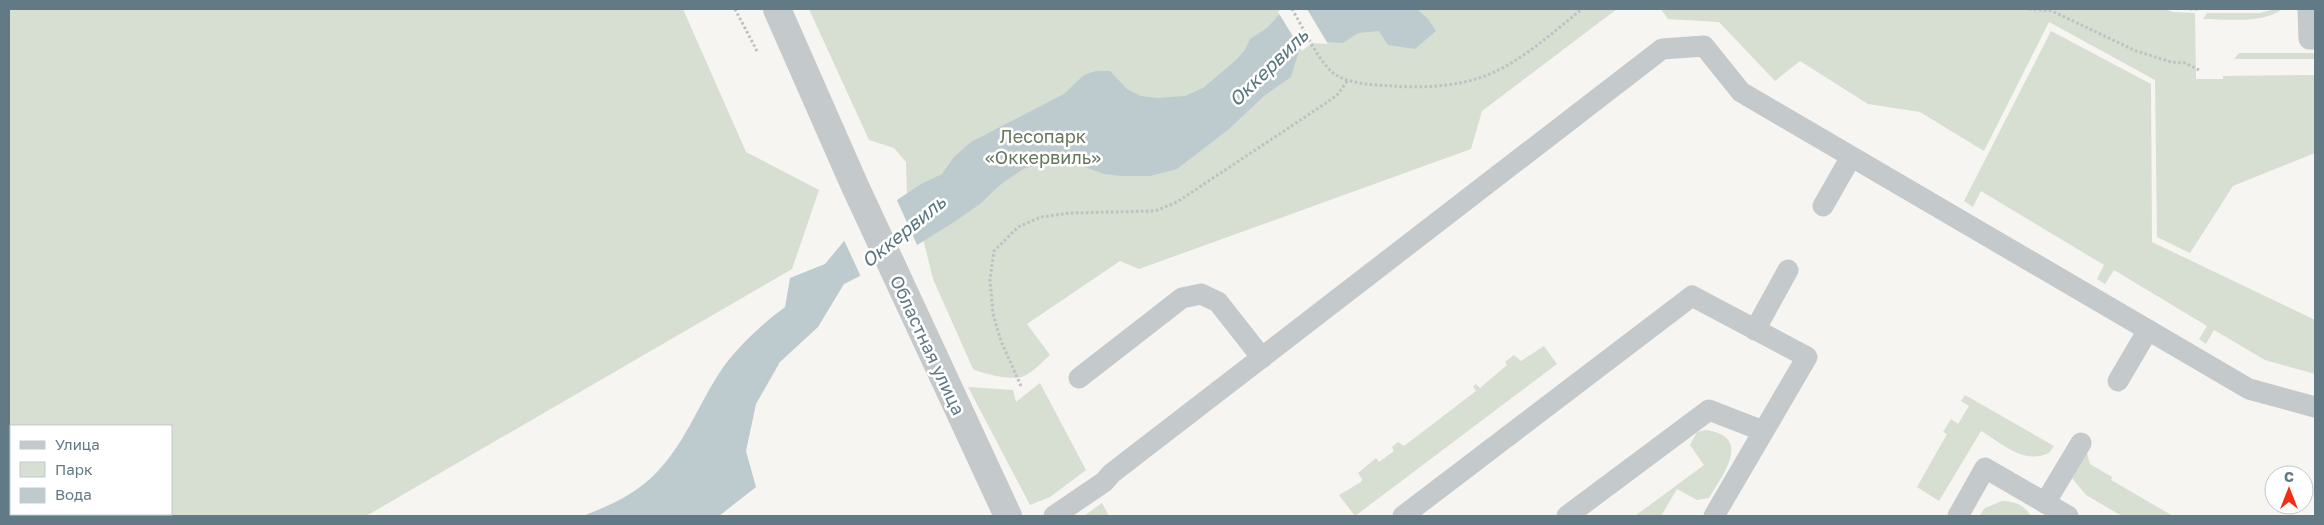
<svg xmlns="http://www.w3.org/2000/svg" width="2324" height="525" font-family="'Golos Text',sans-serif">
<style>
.green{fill:#d7ded2;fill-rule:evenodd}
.water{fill:#bdcbcf}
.pier{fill:#f6f5f1}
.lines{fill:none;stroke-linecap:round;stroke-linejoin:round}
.path{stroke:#bec0c2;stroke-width:3;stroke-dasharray:2.5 2.5;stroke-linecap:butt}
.service{stroke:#c4c9cb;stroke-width:21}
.tertiary{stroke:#c4c9cb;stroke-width:28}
.labels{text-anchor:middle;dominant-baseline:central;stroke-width:5;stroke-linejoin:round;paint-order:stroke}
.park-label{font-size:18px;fill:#66775d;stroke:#fff}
.street-label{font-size:18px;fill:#627a85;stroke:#fff}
.water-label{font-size:19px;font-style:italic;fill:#58767c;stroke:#fff}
</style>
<rect width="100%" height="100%" fill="#f6f5f1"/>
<g class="green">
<path d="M 9,9 L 683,9 L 746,152 L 819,190 L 792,269 L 366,516 L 9,516 ZM 11,426 L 171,426 L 171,514 L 11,514 Z"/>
<path d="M 809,9 L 1617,9 L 1482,111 L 1471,149 L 1139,269 L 1120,261 L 1027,324 L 1050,355 C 1042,362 1033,372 1024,376 C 1014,381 983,374 973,369 L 933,279 L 917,214 L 907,194 L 906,162 L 894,148 L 869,140 Z"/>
<path d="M 1661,9 L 2165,9 L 2173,12 L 2195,13 L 2196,79 L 2223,79 L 2223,76 L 2315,75 L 2315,153 L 2233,186 L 2190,253 L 2157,237 L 2155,80 L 2049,22 L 1984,151 L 1920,112 L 1868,104 L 1800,61 L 1775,81 L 1719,22 L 1668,19 Z"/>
<path d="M 2274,9 L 2282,9 C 2265,24 2226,19 2203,19 L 2207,13 L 2260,13 Z"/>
<path d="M 2051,31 L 2151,84 L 2152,242 L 2315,320 L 2315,374 L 2265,360 L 2214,330 L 2206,344 L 2199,339 L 2207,326 L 2114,270 L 2105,284 L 2097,279 L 2104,265 L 1981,191 L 1973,207 L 1964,201 Z"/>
<path d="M 2239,53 L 2315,53 L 2315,59 L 2234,59 Z"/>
<path d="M 1544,346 L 1557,364 L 1355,516 L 1339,495 L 1361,482 L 1362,479 L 1358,473 L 1376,458 L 1379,462 L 1394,451 L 1392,447 L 1398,442 L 1404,446 L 1476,391 L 1473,386 L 1476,384 L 1480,388 L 1507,365 L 1505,362 L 1514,355 L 1521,361 Z"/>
<path d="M 1040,383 L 1086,470 L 1050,497 L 1030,505 L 968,387 L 1013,390 L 1016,402 Z"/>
<path d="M 1965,395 L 2054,446 L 2049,453 C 2023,465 2002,443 1981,431 L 1939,501 L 1917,487 L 1947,434 L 1943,432 L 1951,419 L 1958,424 L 1969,406 L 1961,401 Z"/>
<path d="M 1706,430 C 1753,437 1723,474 1709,498 L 1697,500 L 1677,489 L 1661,516 L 1635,516 L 1704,465 L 1690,445 L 1697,432 Z"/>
<path d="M 2087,453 L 2090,464 L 2112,477 L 2111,480 L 2173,516 L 2122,516 L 2086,495 L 2072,478 Z"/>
<path d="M 2002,501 C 2014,501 2024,505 2031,516 L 1979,516 L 1985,508 Z"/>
<path d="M 1102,503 L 1109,516 L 1084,516 Z"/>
</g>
<path class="water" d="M 1284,9 L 1417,9 L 1428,19 L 1436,31 L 1415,49 L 1388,45 L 1379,31 L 1358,33 L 1343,43 L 1312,41 L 1300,47 L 1291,77 L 1264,96 L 1229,129 L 1177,169 L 1150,176 L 1121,176 L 1104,174 L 1068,161 L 1048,161 L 1023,169 L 1000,185 L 980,204 L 954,222 L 898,257 L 844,284 L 818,327 L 780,362 L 756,404 L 746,451 L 756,487 L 719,516 L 583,516 C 611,505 636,494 657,472 C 688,440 702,395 727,362 C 744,341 763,323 785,307 L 790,278 L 825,264 L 849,235 L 876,214 L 921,184 L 942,174 L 954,157 L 971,142 L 1064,94 L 1084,75 L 1096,71 L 1110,71 L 1127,89 L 1141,96 L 1157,98 L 1185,96 L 1203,88 L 1236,60 L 1245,50 L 1250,39 L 1267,28 Z"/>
<g class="pier">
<path d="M 1281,9 L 1307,9 L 1328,44 L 1312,43 L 1302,51 L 1278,12 Z"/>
<path d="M 896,198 L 918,247 L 862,279 L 843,238 L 874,212 Z"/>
</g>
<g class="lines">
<g class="path">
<path d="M 735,9 L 757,51"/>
<path d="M 1292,9 C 1303,27 1319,64 1336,75 C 1351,84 1374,85 1392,86 C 1421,88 1453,87 1482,77 C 1519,64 1552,33 1582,9"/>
<path d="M 2029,9 L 2052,11 L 2136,51 L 2171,62 L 2185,63 L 2199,70"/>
<path d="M 2190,9 L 2200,9"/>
<path d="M 1021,386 L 1001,341 L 993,314 L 990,280 L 994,251 L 1018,227 L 1041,217 L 1070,213 L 1155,211 L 1177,202 L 1326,103 L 1337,95 L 1348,80"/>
</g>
<g class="service">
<path d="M 2308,9 L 2309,39 L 2315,39"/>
<path d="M 1823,206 L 1851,157"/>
<path d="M 1755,330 L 1788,270"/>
<path d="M 1079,378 L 1182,298 L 1201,294 L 1218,302 L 1262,358"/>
<path d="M 2118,381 L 2148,330"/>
<path d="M 2045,503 L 2081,443"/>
<path d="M 1054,516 L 1104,482 L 1112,473 L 1662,49 L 1704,46 L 1741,92 L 2249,389 L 2315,407"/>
<path d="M 1403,516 L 1692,296 L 1807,357 L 1714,516"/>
<path d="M 1567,516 L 1709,410 L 1763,431"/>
<path d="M 1958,516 L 1985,468 L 2068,516"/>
</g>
<path class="tertiary" d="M 777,9 L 854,184 L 1008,516"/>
</g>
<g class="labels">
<g class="park-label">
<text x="1043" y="136">Лесопарк<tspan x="1043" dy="21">«Оккервиль»</tspan></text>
</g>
<g class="street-label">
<text transform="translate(928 345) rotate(65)">Областная улица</text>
</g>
<g class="water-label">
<text transform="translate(1268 67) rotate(-44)">Оккервиль</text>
<text transform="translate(903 231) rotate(-39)">Оккервиль</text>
</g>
</g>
<rect width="2324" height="525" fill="none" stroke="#627a85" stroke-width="20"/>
<rect x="10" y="425" width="162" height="90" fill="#ffffff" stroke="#c0cace"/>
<rect x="20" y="441" width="25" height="8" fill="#c4c9cb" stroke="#c0cace"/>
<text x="55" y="450" font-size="15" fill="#627a85">Улица</text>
<rect x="20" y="462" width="25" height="15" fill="#d7ded2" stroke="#c0cace"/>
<text x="55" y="475" font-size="15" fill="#627a85">Парк</text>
<rect x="20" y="488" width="25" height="15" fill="#bdcbcf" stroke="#c0cace"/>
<text x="55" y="500" font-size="15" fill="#627a85">Вода</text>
<g transform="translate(2289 490)"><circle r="24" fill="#ffffff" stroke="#c0cace"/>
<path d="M0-4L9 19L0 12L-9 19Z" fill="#f42c13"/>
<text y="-8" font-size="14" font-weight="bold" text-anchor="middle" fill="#627a85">С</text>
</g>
</svg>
